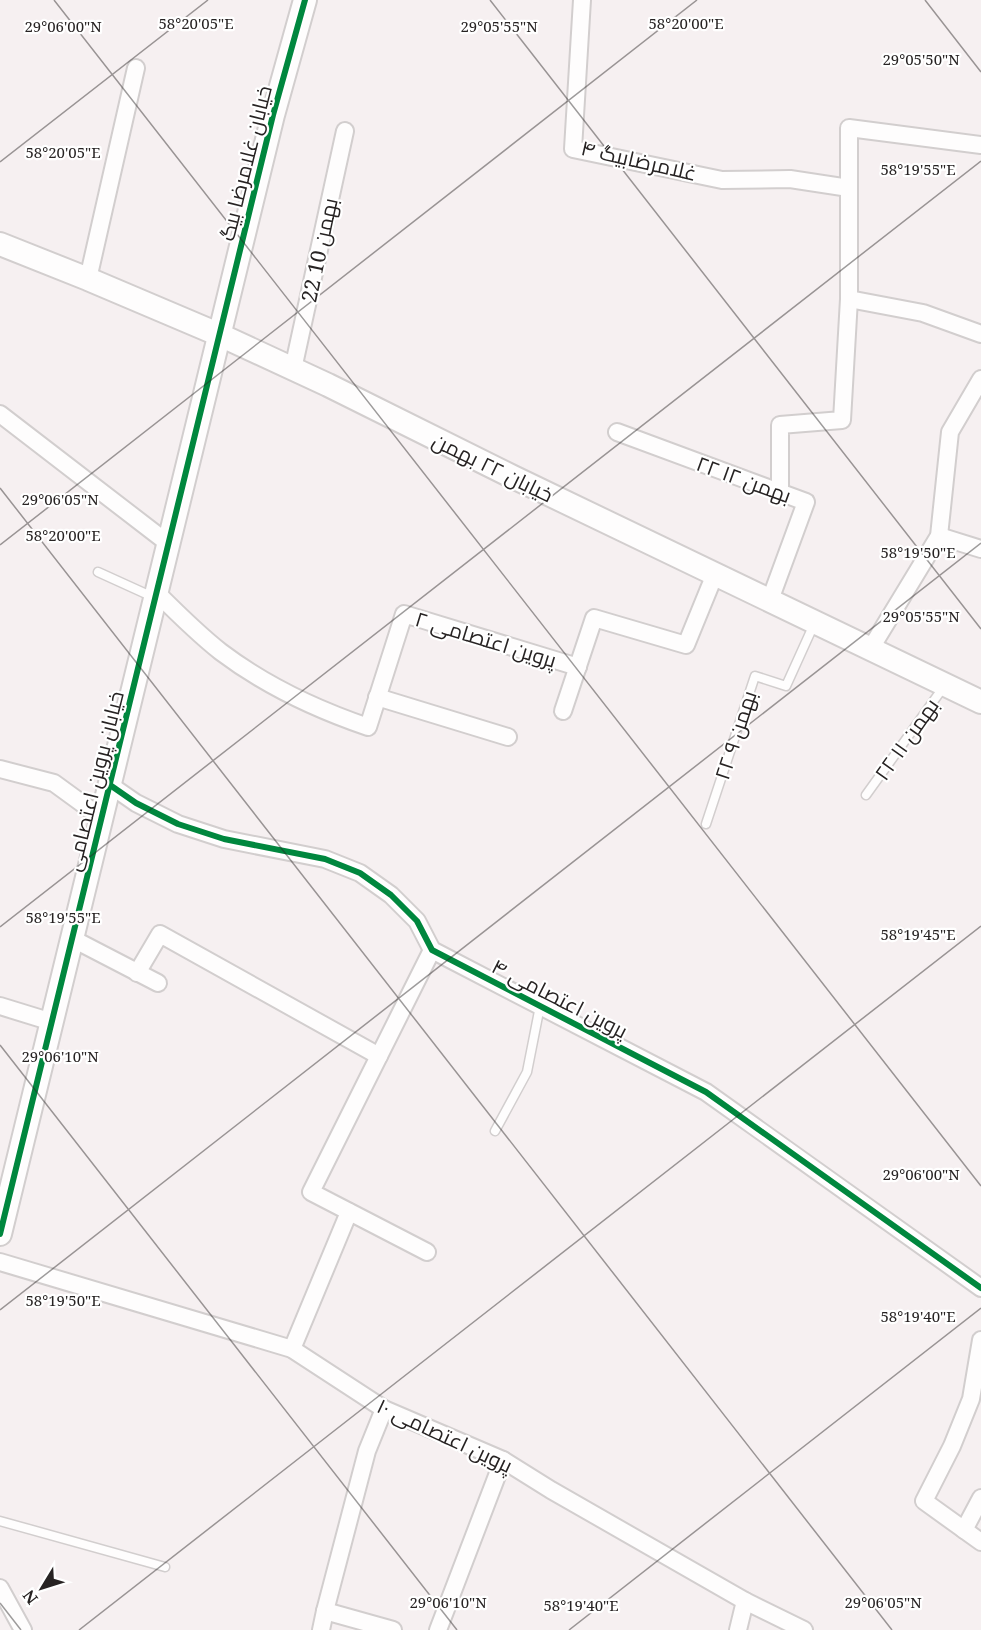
<svg xmlns="http://www.w3.org/2000/svg" width="981" height="1630" font-family="'Noto Serif',Cairo,serif">
<style>
.lines{fill:none;stroke-linecap:round;stroke-linejoin:round}
.lane-casing{stroke:#d2cece;stroke-width:11}
.street-casing{stroke:#d2cece;stroke-width:20}
.secondary-casing{stroke:#d2cece;stroke-width:26}
.lane{stroke:#fefdfd;stroke-width:8}
.street{stroke:#fefdfd;stroke-width:16}
.secondary{stroke:#fefdfd;stroke-width:22}
.cycleway-casing{stroke:#fff;stroke-width:10}
.cycleway{stroke:#00873e;stroke-width:6}
.ticks{fill:none;stroke:#272323;stroke-width:1.5;stroke-opacity:0.45}
.labels{text-anchor:middle;dominant-baseline:central;stroke-width:4.5;stroke-linejoin:round;paint-order:stroke}
.street-label{font-size:21px;fill:#272323;stroke:#fff}
.ticks-label{font-size:15px;text-anchor:middle;fill:#272323;stroke:#fff;stroke-width:4.5;stroke-linejoin:round;paint-order:stroke}
</style>
<rect width="100%" height="100%" fill="#f6f0f1"/>
<g class="lines">
<g class="lane-casing">
<g id="lane">
<path d="M 98,572 L 153,597"/>
<path d="M 866,795 L 945,685"/>
<path d="M 706,824 L 755,676 L 786,686 L 815,622"/>
<path d="M 495,1131 L 527,1072 L 540,1006"/>
<path d="M 0,1521 L 165,1567"/>
</g>
</g>
<g class="street-casing">
<g id="street">
<path d="M 582,0 L 573,149 L 722,180 L 790,179 L 849,188"/>
<path d="M 88,279 L 136,68"/>
<path d="M 849,299 L 923,313 L 981,334"/>
<path d="M 293,369 L 345,131"/>
<path d="M 0,414 L 169,544"/>
<path d="M 617,432 L 806,502 L 770,600"/>
<path d="M 780,492 L 780,425 L 842,420 L 849,299 L 849,128 L 981,145"/>
<path d="M 939,536 L 981,549"/>
<path d="M 157,593 C 178,614 198,634 221,652 C 266,686 315,709 368,727 L 404,614 L 578,667"/>
<path d="M 871,648 L 939,536 L 950,432 L 981,379"/>
<path d="M 377,697 L 508,737"/>
<path d="M 563,711 L 594,618 L 686,645 L 715,574"/>
<path d="M 0,769 L 54,783 L 102,818"/>
<path d="M 110,785 L 136,803 L 178,824 L 224,839 L 325,859 L 360,873 L 391,895 L 417,921 L 432,950 L 706,1092 L 981,1288"/>
<path d="M 73,939 L 158,983"/>
<path d="M 137,973 L 160,934 L 379,1056"/>
<path d="M 0,1006 L 52,1022"/>
<path d="M 427,1252 L 311,1192 L 432,950"/>
<path d="M 0,1262 L 292,1349 L 384,1409 L 503,1460 L 551,1490 L 745,1601 L 738,1630"/>
<path d="M 981,1340 L 971,1399 L 952,1446 L 924,1501 L 981,1542"/>
<path d="M 292,1349 L 349,1212"/>
<path d="M 964,1530 L 981,1498"/>
<path d="M 0,1588 L 23,1630"/>
<path d="M 745,1601 L 804,1630"/>
<path d="M 325,1611 L 393,1630"/>
<path d="M 321,1630 L 325,1611 L 367,1451 L 384,1409"/>
<path d="M 438,1630 L 503,1460"/>
</g>
</g>
<g class="secondary-casing">
<g id="secondary">
<path d="M 0,244 L 88,279 L 220,335 L 328,385 L 513,477 L 981,702"/>
<path d="M 0,1234 L 273,115 L 305,0"/>
</g>
</g>
<use href="#lane" class="lane"/>
<use href="#street" class="street"/>
<use href="#secondary" class="secondary"/>
<g class="cycleway-casing">
<g id="cycleway">
<path d="M 110,785 L 136,803 L 178,824 L 224,839 L 325,859 L 360,873 L 391,895 L 417,921 L 432,950 L 706,1092 L 981,1288"/>
<path d="M 0,1234 L 273,115 L 305,0"/>
</g>
</g>
<use href="#cycleway" class="cycleway"/>
</g>
<path class="ticks" d="M 54,0 L 981,1186M 490,0 L 981,629M 925,0 L 981,72M 0,162 L 208,0M 0,488 L 892,1630M 0,545 L 697,0M 0,927 L 981,161M 0,1045 L 457,1630M 0,1310 L 981,543M 0,1603 L 21,1630M 79,1630 L 981,926M 569,1630 L 981,1308"/>
<g class="labels">
<g class="street-label">
<text transform="translate(639 160) rotate(13)">غلامرضابیگ ۴</text>
<text transform="translate(245 163) rotate(-76)">خیابان غلامرضا بیگ</text>
<text transform="translate(319 250) rotate(-78)">22 بهمن 10</text>
<text transform="translate(493 467) rotate(26)">خیابان ۲۲ بهمن</text>
<text transform="translate(744 479) rotate(20)">۲۲ بهمن ۱۲</text>
<text transform="translate(486 639) rotate(17)">پروین اعتصامی ۲</text>
<text transform="translate(735 735) rotate(-72)">۲۲ بهمن ۹</text>
<text transform="translate(906 739) rotate(-55)">۲۲ بهمن ۱۱</text>
<text transform="translate(94 781) rotate(-76)">خیابان پروین اعتصامی</text>
<text transform="translate(560 998) rotate(27)">پروین اعتصامی ۴</text>
<text transform="translate(445 1435) rotate(25)">پروین اعتصامی ۱۰</text>
</g>
</g>
<g class="ticks-label">
<text x="196" y="29">58°20'05"E</text>
<text x="686" y="29">58°20'00"E</text>
<text x="63" y="32">29°06'00"N</text>
<text x="499" y="32">29°05'55"N</text>
<text x="921" y="65">29°05'50"N</text>
<text x="63" y="158">58°20'05"E</text>
<text x="918" y="175">58°19'55"E</text>
<text x="60" y="505">29°06'05"N</text>
<text x="63" y="541">58°20'00"E</text>
<text x="918" y="558">58°19'50"E</text>
<text x="921" y="622">29°05'55"N</text>
<text x="63" y="923">58°19'55"E</text>
<text x="918" y="940">58°19'45"E</text>
<text x="60" y="1062">29°06'10"N</text>
<text x="921" y="1180">29°06'00"N</text>
<text x="63" y="1306">58°19'50"E</text>
<text x="918" y="1322">58°19'40"E</text>
<text x="448" y="1608">29°06'10"N</text>
<text x="883" y="1608">29°06'05"N</text>
<text x="581" y="1611">58°19'40"E</text>
</g>
<g transform="translate(42 1588) rotate(232)" stroke="#ffffff" stroke-width="4.5" paint-order="stroke">
<path d="M0-4.5L10 22L0 15L-10 22Z" fill="#272323"/>
<text y="-9" font-size="16" font-weight="bold" text-anchor="middle" fill="#272323">N</text>
</g>
</svg>
